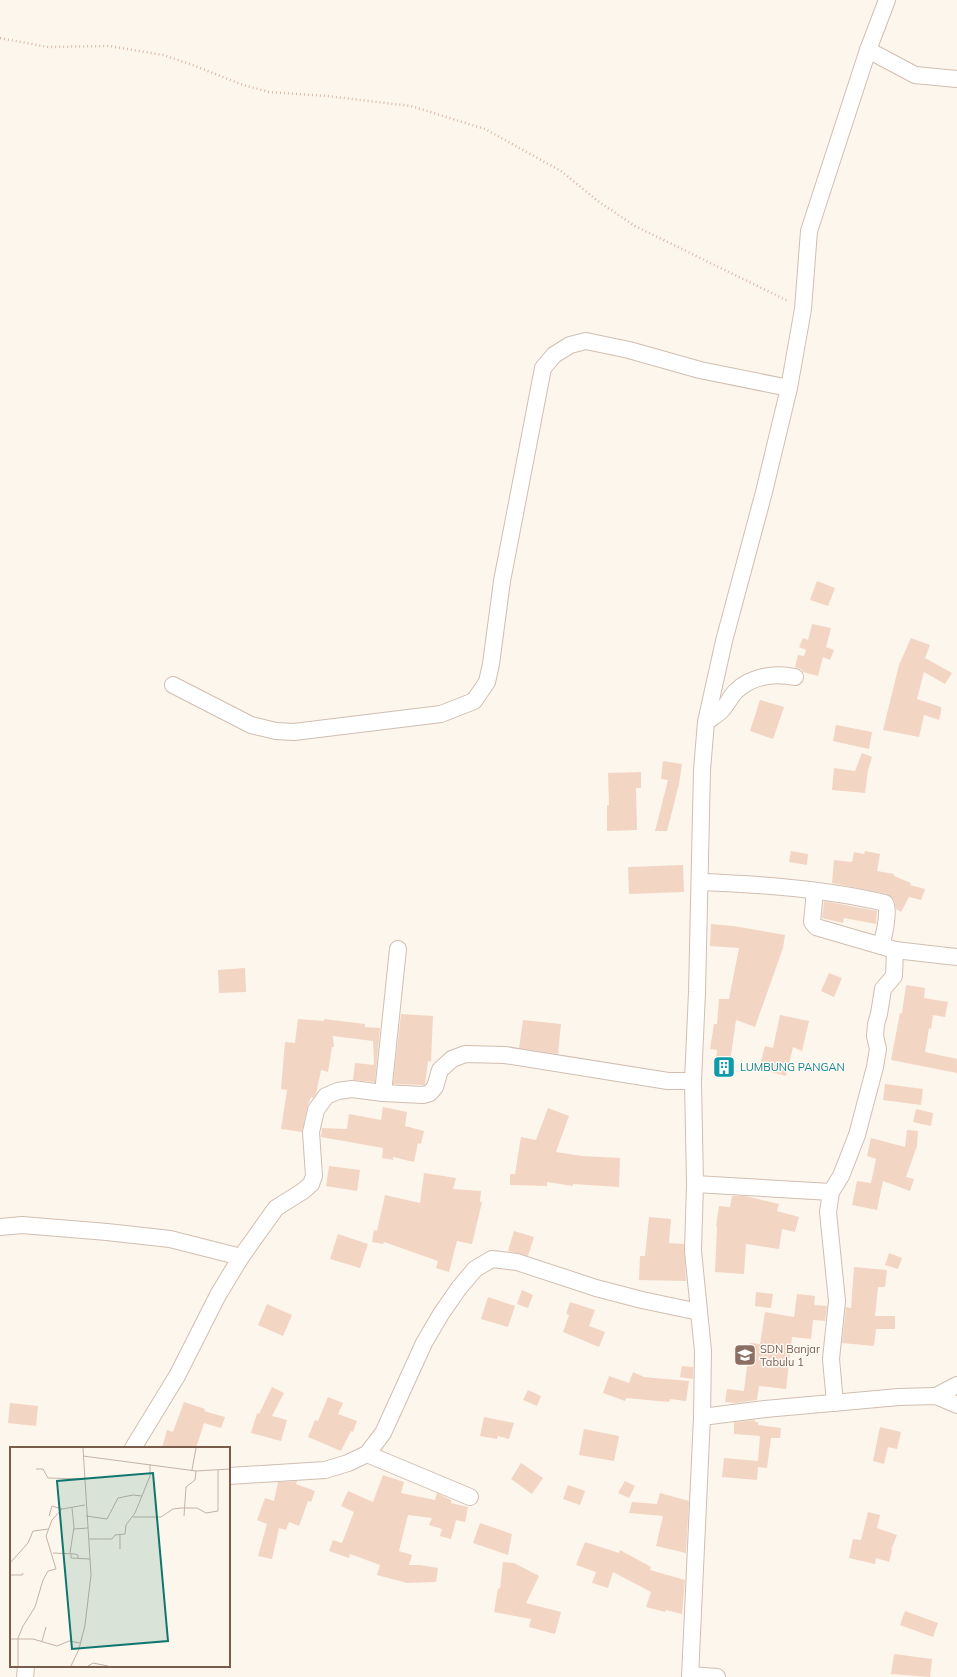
<svg xmlns="http://www.w3.org/2000/svg" width="957" height="1677" font-family="Mulish,sans-serif">
<style>
.building{fill:#f3d5c3}
.lines{fill:none;stroke-linecap:round;stroke-linejoin:round}
.minor-casing{stroke:#d1beb0;stroke-width:18}
.path{stroke:#d9b8a5;stroke-width:2.5;stroke-dasharray:1 3;stroke-linecap:butt}
.minor{stroke:#fff;stroke-width:16}
.labels{text-anchor:middle;dominant-baseline:central;stroke-width:3;stroke-linejoin:round;paint-order:stroke}
.culture-label{font-size:11px;fill:#0d838f;stroke:#fffaf3;text-anchor:start}
.education-label{font-size:11px;fill:#785e54;stroke:#fffaf3;text-anchor:start}
.inset-road{fill:none;stroke:#c5b3a7;stroke-width:1}
.view{fill:#0f766e;fill-opacity:0.15;stroke:#0f766e;stroke-width:2}
.inset-edge{fill:none;stroke:#7a5c4d;stroke-width:2}
</style>
<rect width="100%" height="100%" fill="#fdf6ec"/>
<g class="building">
<path d="M 817,581 L 835,588 L 828,606 L 810,600 Z"/>
<path d="M 812,624 L 831,628 L 826,647 L 834,650 L 830,660 L 823,657 L 818,676 L 803,672 L 801,669 L 795,667 L 798,655 L 804,656 L 806,650 L 799,647 L 803,638 L 808,640 Z"/>
<path d="M 911,638 L 930,645 L 925,658 L 952,673 L 945,684 L 924,672 L 917,699 L 941,707 L 941,712 L 939,720 L 924,715 L 919,737 L 883,730 L 899,665 Z"/>
<path d="M 760,700 L 784,707 L 773,739 L 750,731 Z"/>
<path d="M 836,725 L 872,732 L 869,749 L 833,741 Z"/>
<path d="M 862,753 L 872,757 L 868,770 L 865,793 L 832,790 L 834,768 L 855,771 Z"/>
<path d="M 663,761 L 682,764 L 679,784 L 667,831 L 655,831 L 668,780 L 661,779 Z"/>
<path d="M 641,772 L 641,788 L 636,788 L 637,830 L 607,831 L 607,805 L 609,805 L 608,773 Z"/>
<path d="M 791,851 L 808,854 L 807,865 L 789,862 Z"/>
<path d="M 865,851 L 880,854 L 877,871 L 894,874 L 894,876 L 911,883 L 910,885 L 925,889 L 921,900 L 909,897 L 901,912 L 896,909 L 894,900 L 887,894 L 832,883 L 834,860 L 852,862 L 854,852 L 864,854 Z"/>
<path d="M 683,865 L 684,892 L 629,894 L 628,867 Z"/>
<path d="M 824,901 L 877,911 L 876,924 L 844,918 L 843,923 L 822,918 Z"/>
<path d="M 711,924 L 733,926 L 785,935 L 783,948 L 755,1027 L 736,1020 L 730,1062 L 732,1062 L 731,1073 L 715,1072 L 717,1050 L 710,1049 L 714,1024 L 717,1024 L 719,999 L 729,999 L 739,948 L 710,946 Z"/>
<path d="M 245,968 L 246,992 L 219,993 L 218,970 Z"/>
<path d="M 829,973 L 842,978 L 834,997 L 821,991 Z"/>
<path d="M 906,985 L 925,988 L 924,998 L 948,1002 L 945,1017 L 933,1015 L 931,1029 L 929,1028 L 925,1052 L 957,1059 L 957,1073 L 891,1060 L 900,1013 L 902,1013 Z"/>
<path d="M 401,1014 L 433,1016 L 431,1062 L 428,1061 L 425,1085 L 393,1084 Z"/>
<path d="M 780,1015 L 809,1021 L 802,1051 L 793,1047 L 786,1076 L 759,1069 L 765,1046 L 773,1048 Z"/>
<path d="M 298,1019 L 324,1021 L 324,1019 L 365,1024 L 365,1027 L 380,1028 L 375,1082 L 353,1080 L 355,1063 L 374,1065 L 373,1041 L 333,1036 L 334,1047 L 332,1047 L 328,1072 L 321,1070 L 316,1094 L 313,1098 L 311,1097 L 307,1108 L 302,1132 L 281,1129 L 287,1090 L 281,1089 L 285,1042 L 295,1043 Z"/>
<path d="M 523,1020 L 561,1024 L 558,1054 L 519,1048 Z"/>
<path d="M 885,1084 L 923,1089 L 921,1105 L 883,1100 Z"/>
<path d="M 383,1107 L 407,1112 L 405,1126 L 424,1131 L 421,1144 L 418,1143 L 414,1162 L 393,1157 L 393,1160 L 382,1158 L 383,1148 L 321,1137 L 322,1128 L 347,1129 L 349,1114 L 381,1120 Z"/>
<path d="M 548,1108 L 569,1116 L 556,1152 L 582,1156 L 620,1158 L 619,1187 L 573,1184 L 573,1186 L 547,1182 L 547,1186 L 510,1185 L 510,1174 L 515,1174 L 521,1137 L 536,1140 Z"/>
<path d="M 916,1109 L 933,1113 L 931,1126 L 913,1122 Z"/>
<path d="M 907,1130 L 918,1131 L 917,1146 L 906,1177 L 914,1179 L 910,1191 L 883,1181 L 877,1210 L 852,1205 L 857,1181 L 871,1183 L 876,1159 L 867,1156 L 871,1138 L 905,1147 Z"/>
<path d="M 329,1166 L 360,1170 L 357,1191 L 326,1186 Z"/>
<path d="M 424,1173 L 456,1178 L 453,1189 L 481,1191 L 480,1202 L 482,1202 L 472,1244 L 457,1241 L 449,1272 L 436,1268 L 438,1261 L 384,1242 L 383,1244 L 372,1242 L 374,1230 L 377,1231 L 385,1195 L 420,1203 Z"/>
<path d="M 732,1196 L 745,1196 L 779,1204 L 777,1211 L 799,1217 L 795,1232 L 782,1229 L 779,1249 L 746,1244 L 744,1274 L 715,1272 L 717,1227 L 716,1227 L 719,1206 L 730,1207 Z"/>
<path d="M 649,1217 L 671,1219 L 669,1243 L 684,1244 L 686,1281 L 639,1280 L 640,1256 L 645,1256 Z"/>
<path d="M 514,1231 L 534,1237 L 528,1256 L 508,1251 Z"/>
<path d="M 338,1234 L 368,1244 L 360,1268 L 330,1259 Z"/>
<path d="M 889,1253 L 902,1258 L 898,1269 L 885,1265 Z"/>
<path d="M 854,1267 L 887,1270 L 885,1287 L 878,1287 L 875,1316 L 895,1316 L 895,1329 L 876,1329 L 874,1346 L 842,1343 L 846,1307 L 851,1308 Z"/>
<path d="M 522,1290 L 533,1295 L 528,1308 L 517,1304 Z"/>
<path d="M 756,1292 L 773,1294 L 771,1308 L 755,1306 Z"/>
<path d="M 797,1294 L 815,1296 L 814,1305 L 827,1306 L 825,1321 L 813,1320 L 811,1339 L 792,1337 L 786,1389 L 759,1386 L 757,1400 L 736,1403 L 725,1402 L 727,1389 L 744,1391 L 750,1343 L 760,1344 L 765,1312 L 794,1317 Z"/>
<path d="M 488,1297 L 515,1306 L 508,1327 L 481,1319 Z"/>
<path d="M 570,1302 L 595,1310 L 589,1326 L 605,1332 L 599,1347 L 563,1332 L 569,1315 L 566,1314 Z"/>
<path d="M 267,1304 L 292,1315 L 283,1336 L 258,1325 Z"/>
<path d="M 682,1366 L 693,1367 L 693,1379 L 680,1377 Z"/>
<path d="M 633,1372 L 644,1377 L 689,1381 L 686,1401 L 670,1399 L 669,1402 L 626,1398 L 625,1401 L 603,1393 L 609,1376 L 629,1383 Z"/>
<path d="M 272,1387 L 284,1393 L 272,1416 L 287,1420 L 281,1441 L 251,1433 L 257,1413 L 259,1414 Z"/>
<path d="M 528,1390 L 541,1396 L 537,1406 L 523,1400 Z"/>
<path d="M 328,1397 L 343,1403 L 338,1414 L 357,1421 L 353,1432 L 351,1431 L 341,1451 L 308,1437 L 315,1420 L 318,1421 Z"/>
<path d="M 184,1402 L 205,1409 L 204,1411 L 225,1417 L 221,1428 L 204,1423 L 196,1448 L 162,1448 L 167,1430 L 173,1432 Z"/>
<path d="M 10,1403 L 38,1406 L 36,1426 L 8,1423 Z"/>
<path d="M 484,1417 L 514,1423 L 509,1439 L 498,1436 L 497,1439 L 480,1436 Z"/>
<path d="M 755,1420 L 755,1422 L 758,1422 L 758,1425 L 781,1428 L 780,1438 L 771,1438 L 767,1468 L 758,1467 L 757,1480 L 722,1477 L 724,1458 L 758,1461 L 760,1436 L 734,1434 L 734,1422 Z"/>
<path d="M 880,1427 L 901,1432 L 897,1449 L 888,1447 L 884,1464 L 873,1461 Z"/>
<path d="M 584,1429 L 619,1436 L 614,1461 L 579,1455 Z"/>
<path d="M 521,1463 L 543,1478 L 532,1494 L 511,1479 Z"/>
<path d="M 383,1475 L 404,1482 L 401,1493 L 435,1500 L 437,1493 L 451,1500 L 451,1503 L 468,1507 L 465,1522 L 456,1520 L 451,1539 L 440,1536 L 442,1529 L 429,1525 L 432,1518 L 408,1515 L 399,1551 L 412,1555 L 409,1565 L 420,1565 L 438,1568 L 436,1582 L 407,1583 L 377,1575 L 380,1565 L 350,1554 L 349,1558 L 329,1551 L 333,1540 L 342,1543 L 354,1512 L 341,1506 L 348,1491 L 373,1502 Z"/>
<path d="M 297,1481 L 296,1484 L 315,1491 L 311,1502 L 308,1501 L 299,1526 L 289,1522 L 286,1530 L 279,1528 L 272,1559 L 258,1556 L 267,1524 L 257,1520 L 265,1498 L 274,1501 L 278,1482 Z"/>
<path d="M 625,1481 L 635,1486 L 629,1498 L 618,1493 Z"/>
<path d="M 568,1485 L 585,1491 L 580,1505 L 563,1499 Z"/>
<path d="M 660,1493 L 689,1501 L 686,1553 L 656,1546 L 663,1516 L 629,1513 L 632,1502 L 657,1504 Z"/>
<path d="M 868,1512 L 880,1515 L 877,1528 L 897,1535 L 891,1550 L 892,1551 L 889,1562 L 876,1558 L 875,1564 L 849,1558 L 853,1539 L 861,1540 Z"/>
<path d="M 480,1523 L 512,1534 L 508,1555 L 473,1543 Z"/>
<path d="M 585,1542 L 619,1553 L 620,1550 L 651,1567 L 650,1570 L 685,1580 L 682,1614 L 666,1610 L 665,1612 L 646,1607 L 651,1592 L 613,1572 L 608,1588 L 592,1583 L 596,1572 L 576,1565 Z"/>
<path d="M 503,1562 L 514,1563 L 539,1576 L 526,1603 L 561,1612 L 555,1634 L 529,1627 L 531,1619 L 494,1612 L 498,1588 L 500,1589 Z"/>
<path d="M 905,1611 L 938,1623 L 933,1637 L 900,1625 Z"/>
<path d="M 894,1654 L 932,1659 L 930,1677 L 891,1674 Z"/>
</g>
<g class="lines">
<g class="minor-casing">
<g id="minor">
<path d="M 868,50 L 915,75 L 957,79"/>
<path d="M 173,685 L 251,725 L 276,731 L 294,732 L 441,714 L 474,701 L 487,682 L 491,664 L 502,581 L 543,368 L 554,355 L 570,345 L 586,341 L 629,350 L 700,370 L 789,388"/>
<path d="M 706,722 C 711,718 717,715 721,711 C 727,705 730,697 736,691 C 752,676 774,673 795,677"/>
<path d="M 700,882 C 762,884 825,889 885,903 C 890,912 884,935 881,946"/>
<path d="M 815,891 L 812,922 L 816,927 L 895,950 L 957,957"/>
<path d="M 383,1093 L 398,949"/>
<path d="M 695,1184 L 831,1192"/>
<path d="M 0,1227 L 22,1225 L 107,1232 L 170,1239 L 241,1257"/>
<path d="M 936,1396 L 957,1385"/>
<path d="M 835,1403 L 831,1359 L 837,1301 L 828,1212 L 831,1192 L 841,1176 L 857,1135 L 875,1067 L 878,1049 L 875,1036 L 876,1024 L 879,1014 L 883,989 L 894,976 L 895,950"/>
<path d="M 702,1417 L 765,1409 L 899,1397 L 936,1396 L 957,1405"/>
<path d="M 133,1448 L 177,1376 L 218,1295 L 241,1257 L 276,1208 L 303,1191 L 311,1184 L 314,1176 L 311,1132 L 316,1110 L 326,1096 L 338,1091 L 352,1089 L 383,1093 L 423,1095 L 430,1093 L 435,1087 L 440,1070 L 452,1059 L 465,1054 L 505,1055 L 668,1081 L 693,1081"/>
<path d="M 367,1454 L 470,1497"/>
<path d="M 229,1476 L 325,1470 L 348,1463 L 367,1454 L 383,1433 L 424,1343 L 441,1314 L 459,1288 L 475,1269 L 492,1259 L 517,1262 L 596,1288 L 642,1300 L 699,1312"/>
<path d="M 690,1675 L 717,1677"/>
<path d="M 25,1677 L 26,1666"/>
<path d="M 690,1677 L 702,1417 L 703,1351 L 693,1251 L 695,1184 L 693,1081 L 697,992 L 702,770 L 706,722 L 724,641 L 764,492 L 789,388 L 803,309 L 809,231 L 868,50 L 887,0"/>
</g>
</g>
<path class="path" d="M 0,38 L 48,47 L 109,46 L 163,55 L 190,64 L 243,85 L 269,92 L 327,96 L 411,106 L 485,129 L 561,171 L 599,202 L 635,226 L 788,301"/>
<use href="#minor" class="minor"/>
</g>
<defs>
<g id="building-square" transform="scale(1.15)"><rect x="-9" y="-9" width="18" height="18" rx="4" fill="#0f9aa8" stroke="#fffaf3"/><path d="M-4-6H4V6H1V3H-1V6H-4ZM-2.5-4.3h1.7v1.8h-1.7ZM.8-4.3h1.7v1.8H.8ZM-2.5-1h1.7V.8h-1.7ZM.8-1h1.7V.8H.8Z" fill="#fff"/></g>
<g id="school-square" transform="scale(1.15)"><rect x="-9" y="-9" width="18" height="18" rx="4" fill="#8d6e63" stroke="#fffaf3"/><path d="M0-5L7-2L0 1L-7-2ZM-4 1L0 2.5L4 1V4Q0 6-4 4Z" fill="#fff"/></g>
</defs>
<g fill-rule="evenodd">
<use href="#building-square" x="724" y="1067"/>
<use href="#school-square" x="745" y="1355"/>
</g>
<g class="labels">
<g class="culture-label">
<text x="740" y="1067">LUMBUNG PANGAN</text>
</g>
<g class="education-label">
<text x="760" y="1349">SDN Banjar<tspan x="760" dy="13">Tabulu 1</tspan></text>
</g>
</g>
<g transform="translate(10 1447)">
<rect width="220" height="220" fill="#fdf6ec"/>
<path class="inset-road" d="M 73,9 L 186,24 L 220,22M 26,22 L 33,22 L 38,31 L 74,32M 182,23 L 186,1M 39,69 L 42,59 L 52,62 L 75,58M 76,69 L 97,72 L 108,51 L 123,48 L 132,49M 174,69 L 176,40 L 185,33 L 186,24M 123,70 L 151,70 L 163,62 L 171,61 L 187,61 L 196,66 L 208,64 L 208,23M 64,82 L 78,81M 79,92 L 102,92 L 105,88 L 115,87 L 116,78 L 125,66 L 140,29 L 140,17M 110,102 L 110,88M 43,106 L 65,107 L 68,108 L 68,112M 60,106 L 64,80 L 62,61M 61,107 L 61,111 L 80,112M 0,116 L 18,96 L 23,84 L 39,82M 0,128 L 12,128 L 13,126M 0,192 L 23,192 L 47,199 L 59,194 L 70,196M 32,194 L 36,180M 8,219 L 8,191 L 13,179 L 25,160 L 33,133 L 38,124 L 46,122 L 36,89 L 42,73 L 52,62M 61,219 L 69,202 L 75,178 L 81,128 L 73,1M 78,219 L 83,216 L 98,219"/>
<path class="view" d="M 143,26 L 158,194 L 62,202 L 47,34 Z"/>
<rect width="220" height="220" class="inset-edge"/>
</g>
</svg>
